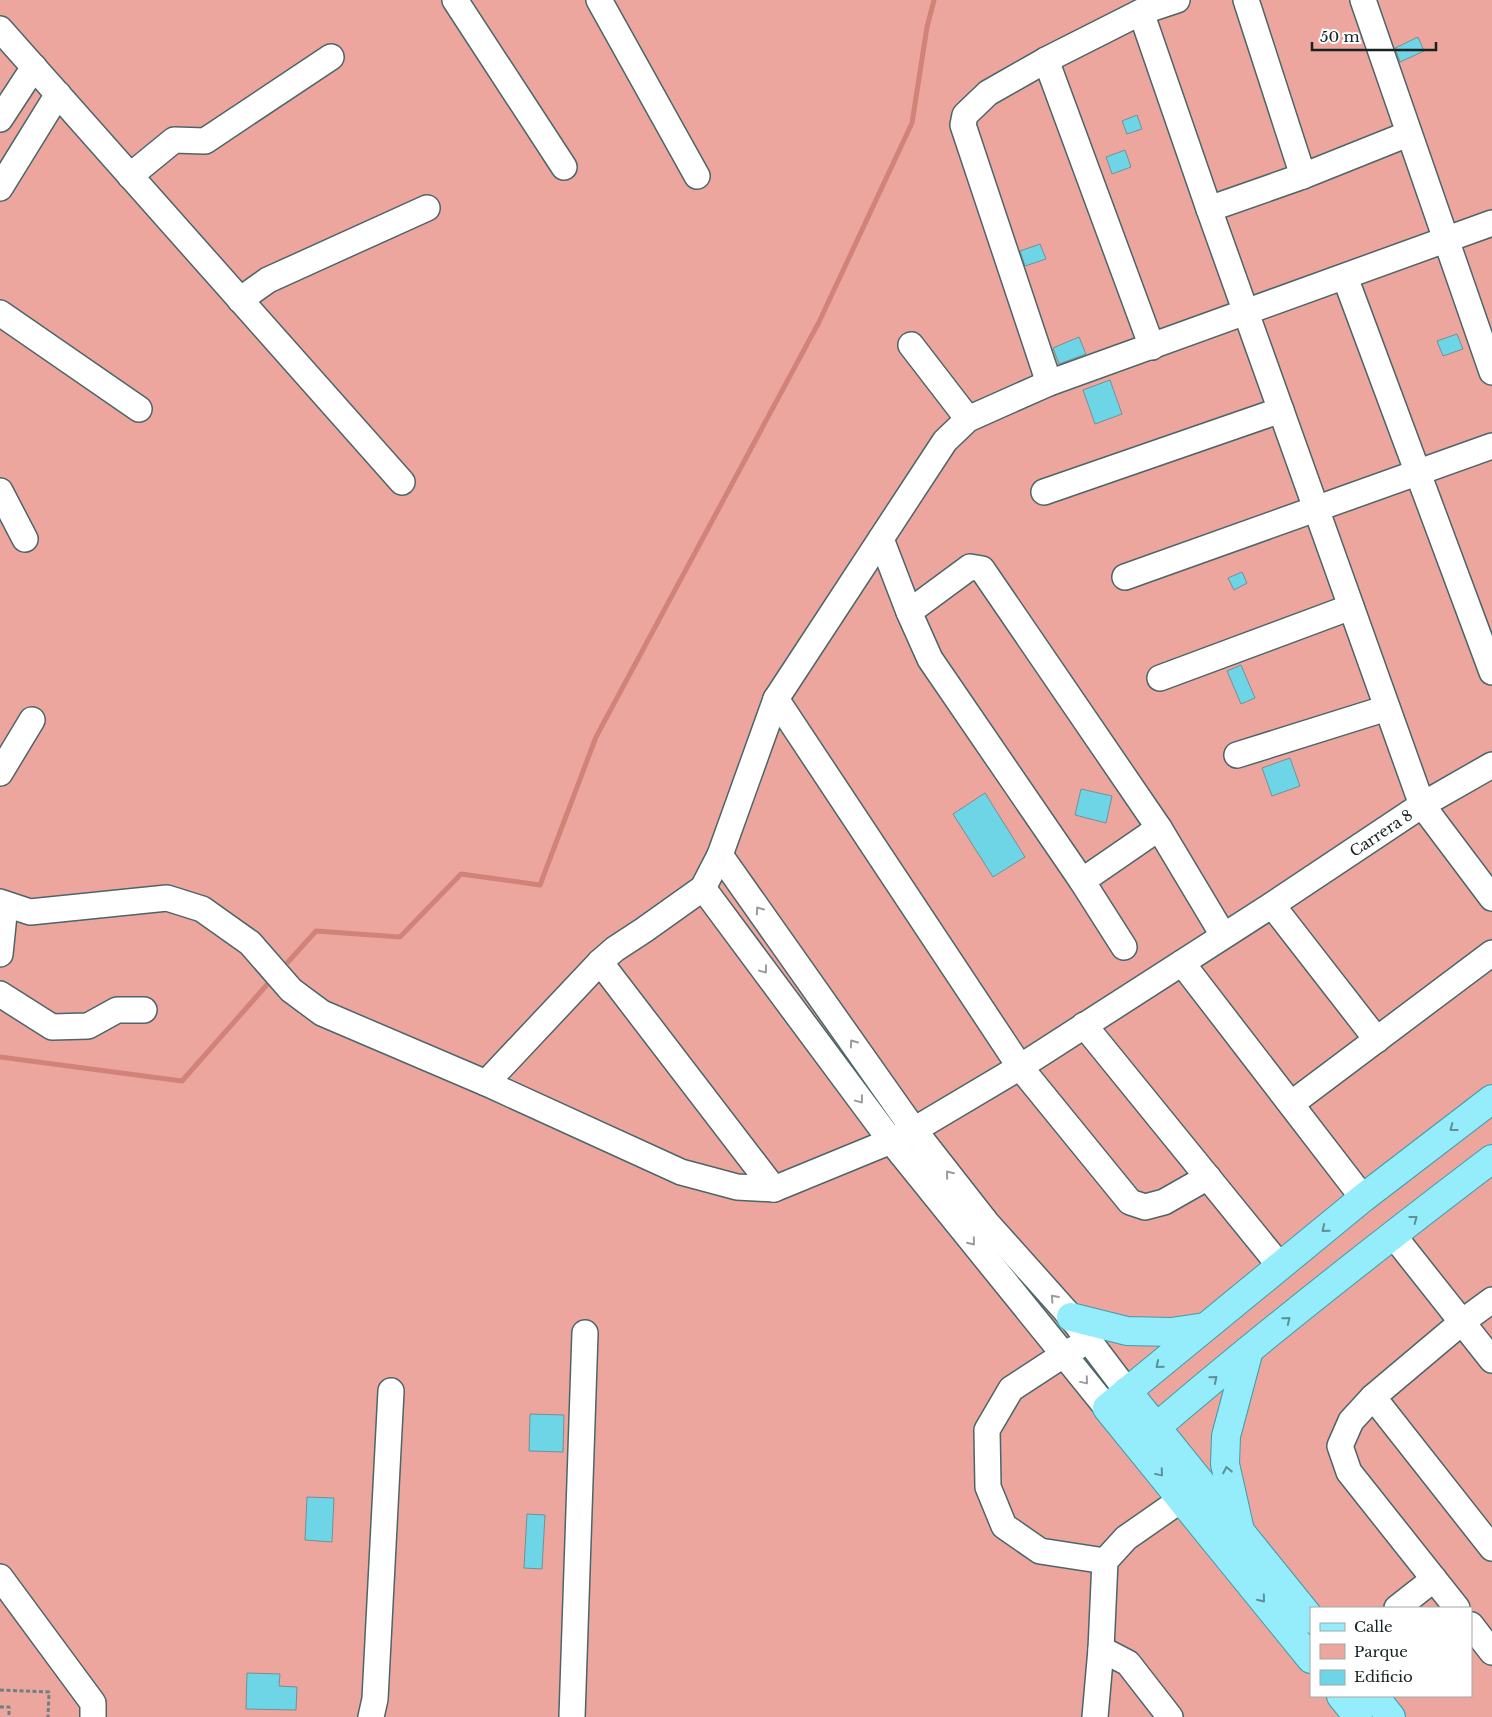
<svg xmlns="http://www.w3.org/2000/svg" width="1492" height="1717" font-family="'Libre Baskerville',serif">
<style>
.green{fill:#eda69e;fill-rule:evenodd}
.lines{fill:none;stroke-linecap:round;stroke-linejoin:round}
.stream{stroke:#d1837a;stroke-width:5}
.building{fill:#6ed5e6;stroke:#758f94}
.minor-casing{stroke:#4c6569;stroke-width:28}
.major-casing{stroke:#3b9ead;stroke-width:30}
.path{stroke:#6d8083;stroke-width:3;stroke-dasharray:4 2.5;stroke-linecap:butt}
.minor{stroke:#fff;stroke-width:25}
.major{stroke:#95ecfa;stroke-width:28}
.oneway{stroke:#979c9c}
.oneway2{stroke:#5c9199}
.labels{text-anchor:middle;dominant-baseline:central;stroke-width:4;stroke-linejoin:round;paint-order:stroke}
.street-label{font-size:15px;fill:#172223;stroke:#fff}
</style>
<rect width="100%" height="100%" fill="#cae6eb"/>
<path class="green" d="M 0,0 L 1492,0 L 1492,1717 L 0,1717 ZM 1311,1608 L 1471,1608 L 1471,1696 L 1311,1696 Z"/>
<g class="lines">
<g class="stream">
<path d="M 288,962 L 316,931 L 400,937 L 461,874 L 540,885 L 596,737 L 819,322 L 912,123 L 927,27 L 934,0"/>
<path d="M 0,1057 L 182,1081 L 272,979"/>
</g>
</g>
<g class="building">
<path d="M 1418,37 L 1424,51 L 1400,62 L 1395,48 Z"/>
<path d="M 1137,115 L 1142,129 L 1127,134 L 1122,121 Z"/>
<path d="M 1125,150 L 1131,167 L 1112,174 L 1106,157 Z"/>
<path d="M 1040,244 L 1046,259 L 1025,266 L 1020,251 Z"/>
<path d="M 1457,334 L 1463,349 L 1443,356 L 1437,341 Z"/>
<path d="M 1079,337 L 1086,354 L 1059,364 L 1053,348 Z"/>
<path d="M 1110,380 L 1122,414 L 1095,424 L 1083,390 Z"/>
<path d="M 1242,572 L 1247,583 L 1234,590 L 1228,578 Z"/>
<path d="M 1241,665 L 1255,698 L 1241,704 L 1227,671 Z"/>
<path d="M 1290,758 L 1300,786 L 1272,796 L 1262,768 Z"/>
<path d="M 1081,789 L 1112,796 L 1106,823 L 1075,815 Z"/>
<path d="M 985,793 L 1025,857 L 993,877 L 953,814 Z"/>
<path d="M 530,1414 L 564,1415 L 563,1452 L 529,1451 Z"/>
<path d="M 307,1497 L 334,1498 L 332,1542 L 305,1540 Z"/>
<path d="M 527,1514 L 545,1515 L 542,1569 L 524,1568 Z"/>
<path d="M 247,1673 L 280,1674 L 279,1686 L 297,1687 L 296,1710 L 246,1709 Z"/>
</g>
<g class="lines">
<g class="minor-casing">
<g id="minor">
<path d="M 455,0 L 564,167"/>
<path d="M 599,0 L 697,176"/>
<path d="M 1246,0 L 1303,176"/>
<path d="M 1363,0 L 1492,372"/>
<path d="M 1141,12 L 1209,209 L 1422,805 L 1492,898"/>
<path d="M 0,29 L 402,482"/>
<path d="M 1046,60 L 1152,347"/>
<path d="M 0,119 L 34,67"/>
<path d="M 130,176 L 174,140 L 205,141 L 331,57"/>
<path d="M 0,188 L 58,94"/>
<path d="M 1209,209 L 1303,176 L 1408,134"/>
<path d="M 1345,277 L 1492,672"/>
<path d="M 240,300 L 268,280 L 427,208"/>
<path d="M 0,313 L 139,409"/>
<path d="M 911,345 L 968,419"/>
<path d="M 1049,383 L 963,125 L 965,115 L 988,93 L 1046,60 L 1141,12 L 1177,0"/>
<path d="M 0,491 L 25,539"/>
<path d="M 1044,492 L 1281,410"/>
<path d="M 881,539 L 909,612 L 930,659 L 1082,881 L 1124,947"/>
<path d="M 1125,577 L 1492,446"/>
<path d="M 909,612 L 970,567 L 982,569 L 1159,828 L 1223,935"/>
<path d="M 1160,678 L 1351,607"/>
<path d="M 776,699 L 1020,1067 L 1130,1202 L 1145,1207 L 1164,1202 L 1208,1177"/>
<path d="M 1237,755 L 1387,708"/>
<path d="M 0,773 L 32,720"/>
<path d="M 720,855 L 914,1130 L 986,1222 L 1071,1317 L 1127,1391"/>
<path d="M 1082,881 L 1159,828"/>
<path d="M 703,888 L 891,1141 L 1107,1408"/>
<path id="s1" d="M 0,902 L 30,912 L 167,898 L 202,909 L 250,943 L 291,990 L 322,1013 L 486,1083 L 681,1172 L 737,1187 L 774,1189 L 891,1141 L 914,1130 L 1020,1067 L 1272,905 L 1422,805 L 1492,765"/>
<path d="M 1272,905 L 1377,1040"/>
<path d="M 0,954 L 5,905"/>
<path d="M 600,962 L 774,1189"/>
<path d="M 1182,963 L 1363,1198"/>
<path d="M 0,994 L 52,1027 L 88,1026 L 117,1010 L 144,1010"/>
<path d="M 1084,1025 L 1280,1266"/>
<path d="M 486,1083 L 600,962 L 615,949 L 644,930 L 703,888 L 720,855 L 776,699 L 945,441 L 968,419 L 1049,383 L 1492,223"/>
<path d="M 1291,1104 L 1492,953"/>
<path d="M 1393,1235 L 1492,1360"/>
<path d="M 1076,1348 L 1063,1355 L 1011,1389 L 987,1430 L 988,1487 L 1004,1526 L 1040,1551 L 1105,1561"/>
<path d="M 1373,1397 L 1492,1548"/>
<path d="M 0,1577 L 93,1703 L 93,1717"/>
<path d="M 1397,1608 L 1434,1579"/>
<path d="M 1457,1608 L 1349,1472 L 1340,1446 L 1351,1421 L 1373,1397 L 1462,1322 L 1492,1300"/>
<path d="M 1471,1625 L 1492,1652"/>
<path d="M 1101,1649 L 1128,1663 L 1170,1717"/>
<path d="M 371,1717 L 375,1699 L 391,1391"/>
<path d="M 572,1717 L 585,1333"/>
<path d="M 1095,1717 L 1101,1649 L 1105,1561 L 1126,1538 L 1182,1499"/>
</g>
</g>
<g class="major-casing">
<g id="major">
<path d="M 1071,1317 L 1127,1331 L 1171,1332 L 1205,1327"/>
<path d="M 1127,1391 L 1311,1619"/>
<path d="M 1137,1444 C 1251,1345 1371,1251 1492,1159"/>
<path d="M 1239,1526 L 1225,1464 L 1226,1436 L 1249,1350"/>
<path d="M 1311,1659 L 1107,1408 L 1363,1198 L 1492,1099"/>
<path d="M 1341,1696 L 1358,1717"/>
<path d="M 1374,1696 L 1391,1717"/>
</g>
</g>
<g class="path">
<path d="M 0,1690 L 49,1692 L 48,1717"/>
<path d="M 0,1707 L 9,1707 L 9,1717"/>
</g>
<use href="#minor" class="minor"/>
<use href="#major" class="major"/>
</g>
<defs><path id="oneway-chevron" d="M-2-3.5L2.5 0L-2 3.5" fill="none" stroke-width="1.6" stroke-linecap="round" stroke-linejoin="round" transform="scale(1.25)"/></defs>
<g class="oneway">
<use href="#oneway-chevron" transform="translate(759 910) rotate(-125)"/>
<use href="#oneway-chevron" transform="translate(764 970) rotate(53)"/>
<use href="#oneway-chevron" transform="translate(853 1043) rotate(-125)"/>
<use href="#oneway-chevron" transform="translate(860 1100) rotate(53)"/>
<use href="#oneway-chevron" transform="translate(949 1174) rotate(-128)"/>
<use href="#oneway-chevron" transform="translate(972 1242) rotate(51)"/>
<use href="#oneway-chevron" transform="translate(1054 1298) rotate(-132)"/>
<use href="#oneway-chevron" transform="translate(1085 1381) rotate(50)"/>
</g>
<g class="oneway2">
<use href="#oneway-chevron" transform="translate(1453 1128) rotate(143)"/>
<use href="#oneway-chevron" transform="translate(1414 1219) rotate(-37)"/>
<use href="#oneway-chevron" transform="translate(1325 1229) rotate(141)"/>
<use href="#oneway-chevron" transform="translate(1287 1320) rotate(-39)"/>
<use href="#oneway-chevron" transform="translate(1159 1365) rotate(140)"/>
<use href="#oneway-chevron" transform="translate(1214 1379) rotate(-40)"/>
<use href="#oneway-chevron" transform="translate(1227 1470) rotate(-101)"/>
<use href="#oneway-chevron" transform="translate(1160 1473) rotate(50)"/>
<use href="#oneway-chevron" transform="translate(1262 1599) rotate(51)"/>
</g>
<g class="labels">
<g class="street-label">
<text stroke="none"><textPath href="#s1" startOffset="1559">Carrera 8</textPath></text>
</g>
</g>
<rect x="1310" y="1607" width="162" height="90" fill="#ffffff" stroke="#a2a7a7"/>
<rect x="1320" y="1623" width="25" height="8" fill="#95ecfa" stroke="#a2a7a7"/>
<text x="1354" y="1632" font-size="15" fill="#172223">Calle</text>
<rect x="1320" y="1644" width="25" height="15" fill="#eda69e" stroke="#a2a7a7"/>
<text x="1354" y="1657" font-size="15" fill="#172223">Parque</text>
<rect x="1320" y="1670" width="25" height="15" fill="#6ed5e6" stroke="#a2a7a7"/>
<text x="1354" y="1682" font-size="15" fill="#172223">Edificio</text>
<path d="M1312 42v8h124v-8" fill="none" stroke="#172223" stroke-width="2.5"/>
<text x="1320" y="42" font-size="15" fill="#172223" stroke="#ffffff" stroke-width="4" paint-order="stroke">50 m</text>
</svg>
